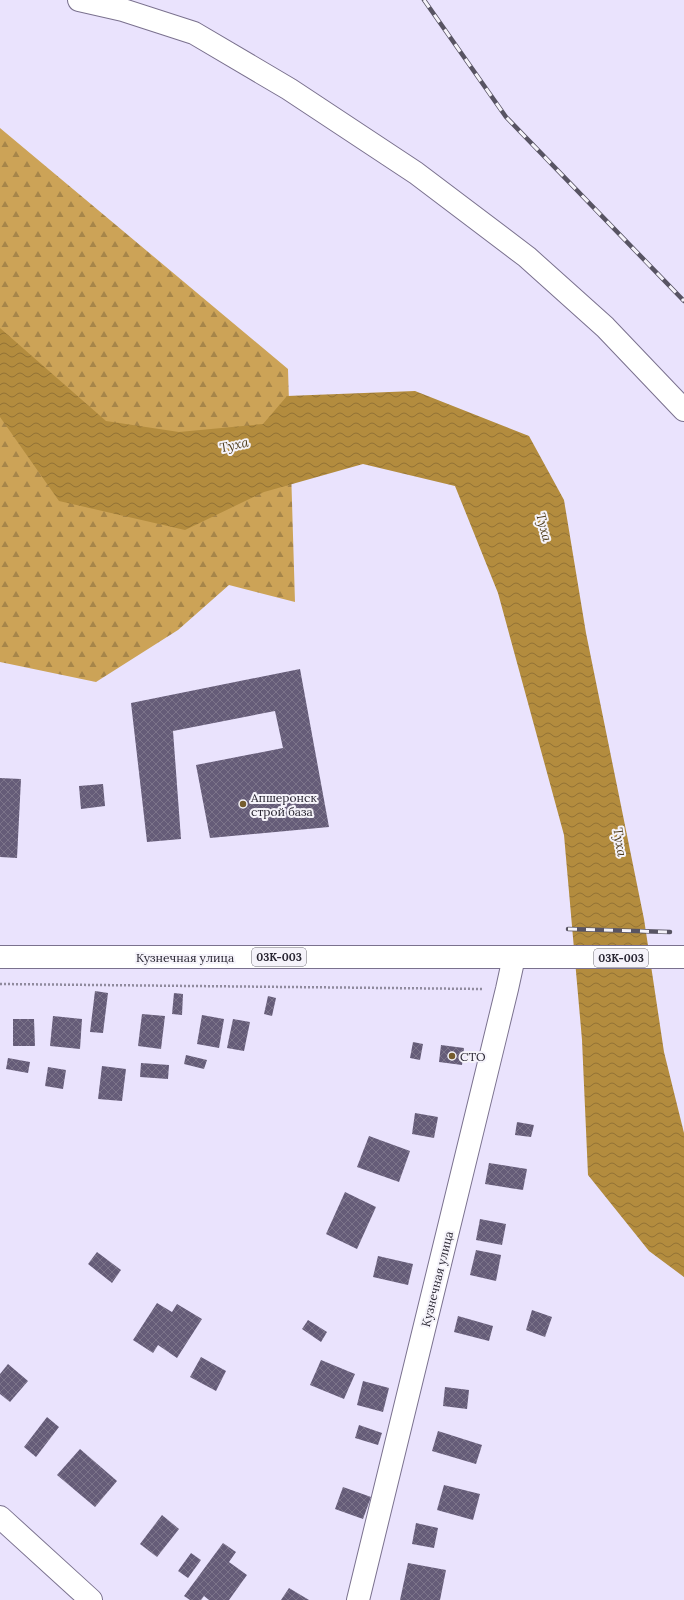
<svg xmlns="http://www.w3.org/2000/svg" width="684" height="1600" font-family="Lora,serif">
<style>
.forest{fill:url(#forest-firs)}
.water{fill:url(#water-waves)}
.building{fill:url(#building-cross-hatch)}
.lines{fill:none;stroke-linecap:round;stroke-linejoin:round}
.minor-casing{stroke:#7a718e;stroke-width:24}
.primary-casing{stroke:#7a718e;stroke-width:24}
.path{stroke:#8f8a9d;stroke-width:2.5;stroke-dasharray:2 2;stroke-linecap:butt}
.minor{stroke:#fff;stroke-width:22}
.primary{stroke:#fff;stroke-width:22}
.rail-casing{stroke:#585463;stroke-width:4.5}
.rail{stroke:#f5f3fa;stroke-width:3;stroke-dasharray:9;stroke-linecap:butt}
.poi-dot{fill:#765d2e;stroke:#f5f3fa;stroke-width:1.5}
.labels{text-anchor:middle;dominant-baseline:central;stroke-width:4;stroke-linejoin:round;paint-order:stroke}
.shield{fill:#f5f3fa;stroke:#66646e;stroke-width:1}
.shield-label{font-size:11px;font-weight:bold;fill:#292632}
.poi-label{font-size:12px;fill:#292632;stroke:#f5f3fa;text-anchor:start}
.street-label{font-size:12px;fill:#292632;stroke:#f5f3fa}
.water-label{font-size:13px;font-style:italic;fill:#4e3c1b;stroke:#f5f3fa}
</style>
<defs>
<pattern id="forest-firs" width="22" height="20" patternUnits="userSpaceOnUse"><rect width="22" height="20" fill="#cca357"/><path d="M5 1l3.5 6h-7zM16 11l3.5 6h-7z" fill="#a68549"/></pattern>
<pattern id="water-waves" width="16" height="10" patternUnits="userSpaceOnUse"><rect width="16" height="10" fill="#b38c3e"/><path d="M0 5q4-4 8 0t8 0" fill="none" stroke="#927235"/></pattern>
<pattern id="building-cross-hatch" width="8" height="8" patternUnits="userSpaceOnUse"><rect width="8" height="8" fill="#655c78"/><path d="M0 0l8 8M0 8l8-8" fill="none" stroke="#7c748a"/></pattern>
</defs>
<rect width="100%" height="100%" fill="#eae3fd"/>
<path class="forest" d="M 0,128 L 288,369 L 295,602 L 229,585 L 178,630 L 96,682 L 0,662 Z"/>
<path class="water" d="M 0,328 L 106,421 L 179,432 L 263,424 L 287,396 L 415,391 L 529,436 L 564,500 L 586,633 L 644,919 L 664,1052 L 684,1133 L 684,1277 L 649,1251 L 588,1175 L 582,1040 L 564,835 L 498,593 L 455,486 L 363,464 L 264,492 L 185,530 L 59,501 L 0,417 Z"/>
<g class="building">
<path d="M 300,669 L 329,827 L 210,838 L 196,765 L 283,748 L 275,711 L 173,731 L 181,839 L 147,842 L 131,703 Z"/>
<path d="M 0,778 L 21,779 L 17,858 L 0,857 Z"/>
<path d="M 103,784 L 105,806 L 81,809 L 79,786 Z"/>
<path d="M 95,991 L 108,993 L 103,1033 L 90,1032 Z"/>
<path d="M 174,993 L 183,994 L 182,1015 L 172,1014 Z"/>
<path d="M 268,996 L 276,998 L 272,1016 L 264,1014 Z"/>
<path d="M 142,1014 L 165,1016 L 161,1049 L 138,1046 Z"/>
<path d="M 202,1015 L 224,1019 L 219,1048 L 197,1044 Z"/>
<path d="M 53,1016 L 82,1019 L 80,1049 L 50,1046 Z"/>
<path d="M 13,1019 L 34,1019 L 35,1046 L 13,1046 Z"/>
<path d="M 233,1019 L 250,1022 L 244,1051 L 227,1048 Z"/>
<path d="M 413,1042 L 423,1044 L 420,1060 L 410,1058 Z"/>
<path d="M 441,1045 L 464,1048 L 462,1065 L 439,1062 Z"/>
<path d="M 186,1055 L 207,1060 L 204,1069 L 184,1064 Z"/>
<path d="M 8,1058 L 30,1062 L 28,1073 L 6,1069 Z"/>
<path d="M 141,1063 L 169,1065 L 168,1079 L 140,1077 Z"/>
<path d="M 102,1066 L 126,1069 L 122,1101 L 98,1099 Z"/>
<path d="M 48,1067 L 66,1070 L 63,1089 L 45,1086 Z"/>
<path d="M 415,1113 L 438,1117 L 434,1138 L 412,1134 Z"/>
<path d="M 517,1122 L 534,1125 L 531,1137 L 515,1135 Z"/>
<path d="M 369,1136 L 410,1151 L 399,1182 L 357,1167 Z"/>
<path d="M 489,1163 L 527,1169 L 523,1190 L 485,1184 Z"/>
<path d="M 345,1192 L 376,1207 L 357,1249 L 326,1234 Z"/>
<path d="M 480,1219 L 506,1224 L 502,1245 L 476,1240 Z"/>
<path d="M 476,1250 L 501,1255 L 496,1281 L 470,1275 Z"/>
<path d="M 97,1252 L 121,1270 L 112,1283 L 88,1264 Z"/>
<path d="M 378,1256 L 413,1264 L 408,1285 L 373,1277 Z"/>
<path d="M 157,1303 L 172,1312 L 177,1304 L 202,1319 L 177,1358 L 158,1345 L 153,1353 L 133,1340 Z"/>
<path d="M 532,1310 L 552,1317 L 545,1337 L 526,1330 Z"/>
<path d="M 458,1316 L 493,1326 L 489,1341 L 454,1332 Z"/>
<path d="M 308,1320 L 327,1332 L 321,1342 L 302,1329 Z"/>
<path d="M 201,1357 L 226,1371 L 216,1391 L 190,1377 Z"/>
<path d="M 321,1360 L 355,1374 L 344,1399 L 310,1385 Z"/>
<path d="M 8,1364 L 28,1381 L 10,1402 L 0,1394 L 0,1374 Z"/>
<path d="M 363,1381 L 389,1388 L 383,1412 L 357,1405 Z"/>
<path d="M 445,1387 L 469,1390 L 467,1409 L 443,1406 Z"/>
<path d="M 47,1417 L 59,1427 L 36,1457 L 24,1447 Z"/>
<path d="M 359,1425 L 382,1433 L 378,1445 L 355,1438 Z"/>
<path d="M 438,1431 L 482,1445 L 476,1464 L 432,1451 Z"/>
<path d="M 80,1449 L 117,1481 L 95,1507 L 57,1475 Z"/>
<path d="M 444,1485 L 480,1494 L 473,1520 L 437,1510 Z"/>
<path d="M 343,1487 L 371,1497 L 363,1519 L 335,1509 Z"/>
<path d="M 162,1515 L 179,1529 L 157,1557 L 140,1544 Z"/>
<path d="M 416,1523 L 438,1528 L 434,1548 L 412,1544 Z"/>
<path d="M 223,1543 L 236,1552 L 229,1562 L 247,1575 L 229,1600 L 209,1600 L 204,1596 L 201,1600 L 190,1600 L 184,1596 Z"/>
<path d="M 191,1553 L 201,1560 L 188,1578 L 178,1571 Z"/>
<path d="M 408,1563 L 446,1570 L 440,1600 L 400,1600 Z"/>
<path d="M 289,1588 L 309,1600 L 281,1600 Z"/>
</g>
<g class="lines">
<g class="minor-casing">
<g id="minor">
<path d="M 79,0 L 123,10 L 194,33 L 289,89 L 416,173 L 527,257 L 605,327 L 684,410"/>
<path d="M 0,1517 L 91,1600"/>
<path d="M 358,1600 L 507,989 L 514,957"/>
</g>
</g>
<g class="primary-casing">
<path id="primary" d="M 0,957 L 684,957"/>
</g>
<path class="path" d="M 0,984 L 483,989"/>
<use href="#minor" class="minor"/>
<use href="#primary" class="primary"/>
<g class="rail-casing">
<g id="rail">
<path d="M 424,0 L 506,117 L 684,301"/>
<path d="M 568,929 L 670,932"/>
</g>
</g>
<use href="#rail" class="rail"/>
</g>
<g class="poi-dot">
<circle cx="243" cy="804" r="4"/>
<circle cx="452" cy="1056" r="4"/>
</g>
<g class="labels">
<g class="shield">
<rect x="252" y="948" width="54" height="18" rx="3"/>
<rect x="594" y="949" width="54" height="18" rx="3"/>
</g>
<g class="shield-label">
<text x="279" y="957">03К-003</text>
<text x="621" y="958">03К-003</text>
</g>
<g class="poi-label">
<text x="251" y="797">Апшеронск<tspan x="251" dy="14">строй база</tspan></text>
<text x="460" y="1056">СТО</text>
</g>
<g class="street-label">
<text x="185" y="957">Кузнечная улица</text>
<text transform="translate(437 1279) rotate(-76)">Кузнечная улица</text>
</g>
<g class="water-label">
<text transform="translate(234 445) rotate(-12)">Туха</text>
<text transform="translate(544 527) rotate(76)">Туха</text>
<text transform="translate(620 842) rotate(81)">Туха</text>
</g>
</g>
</svg>
